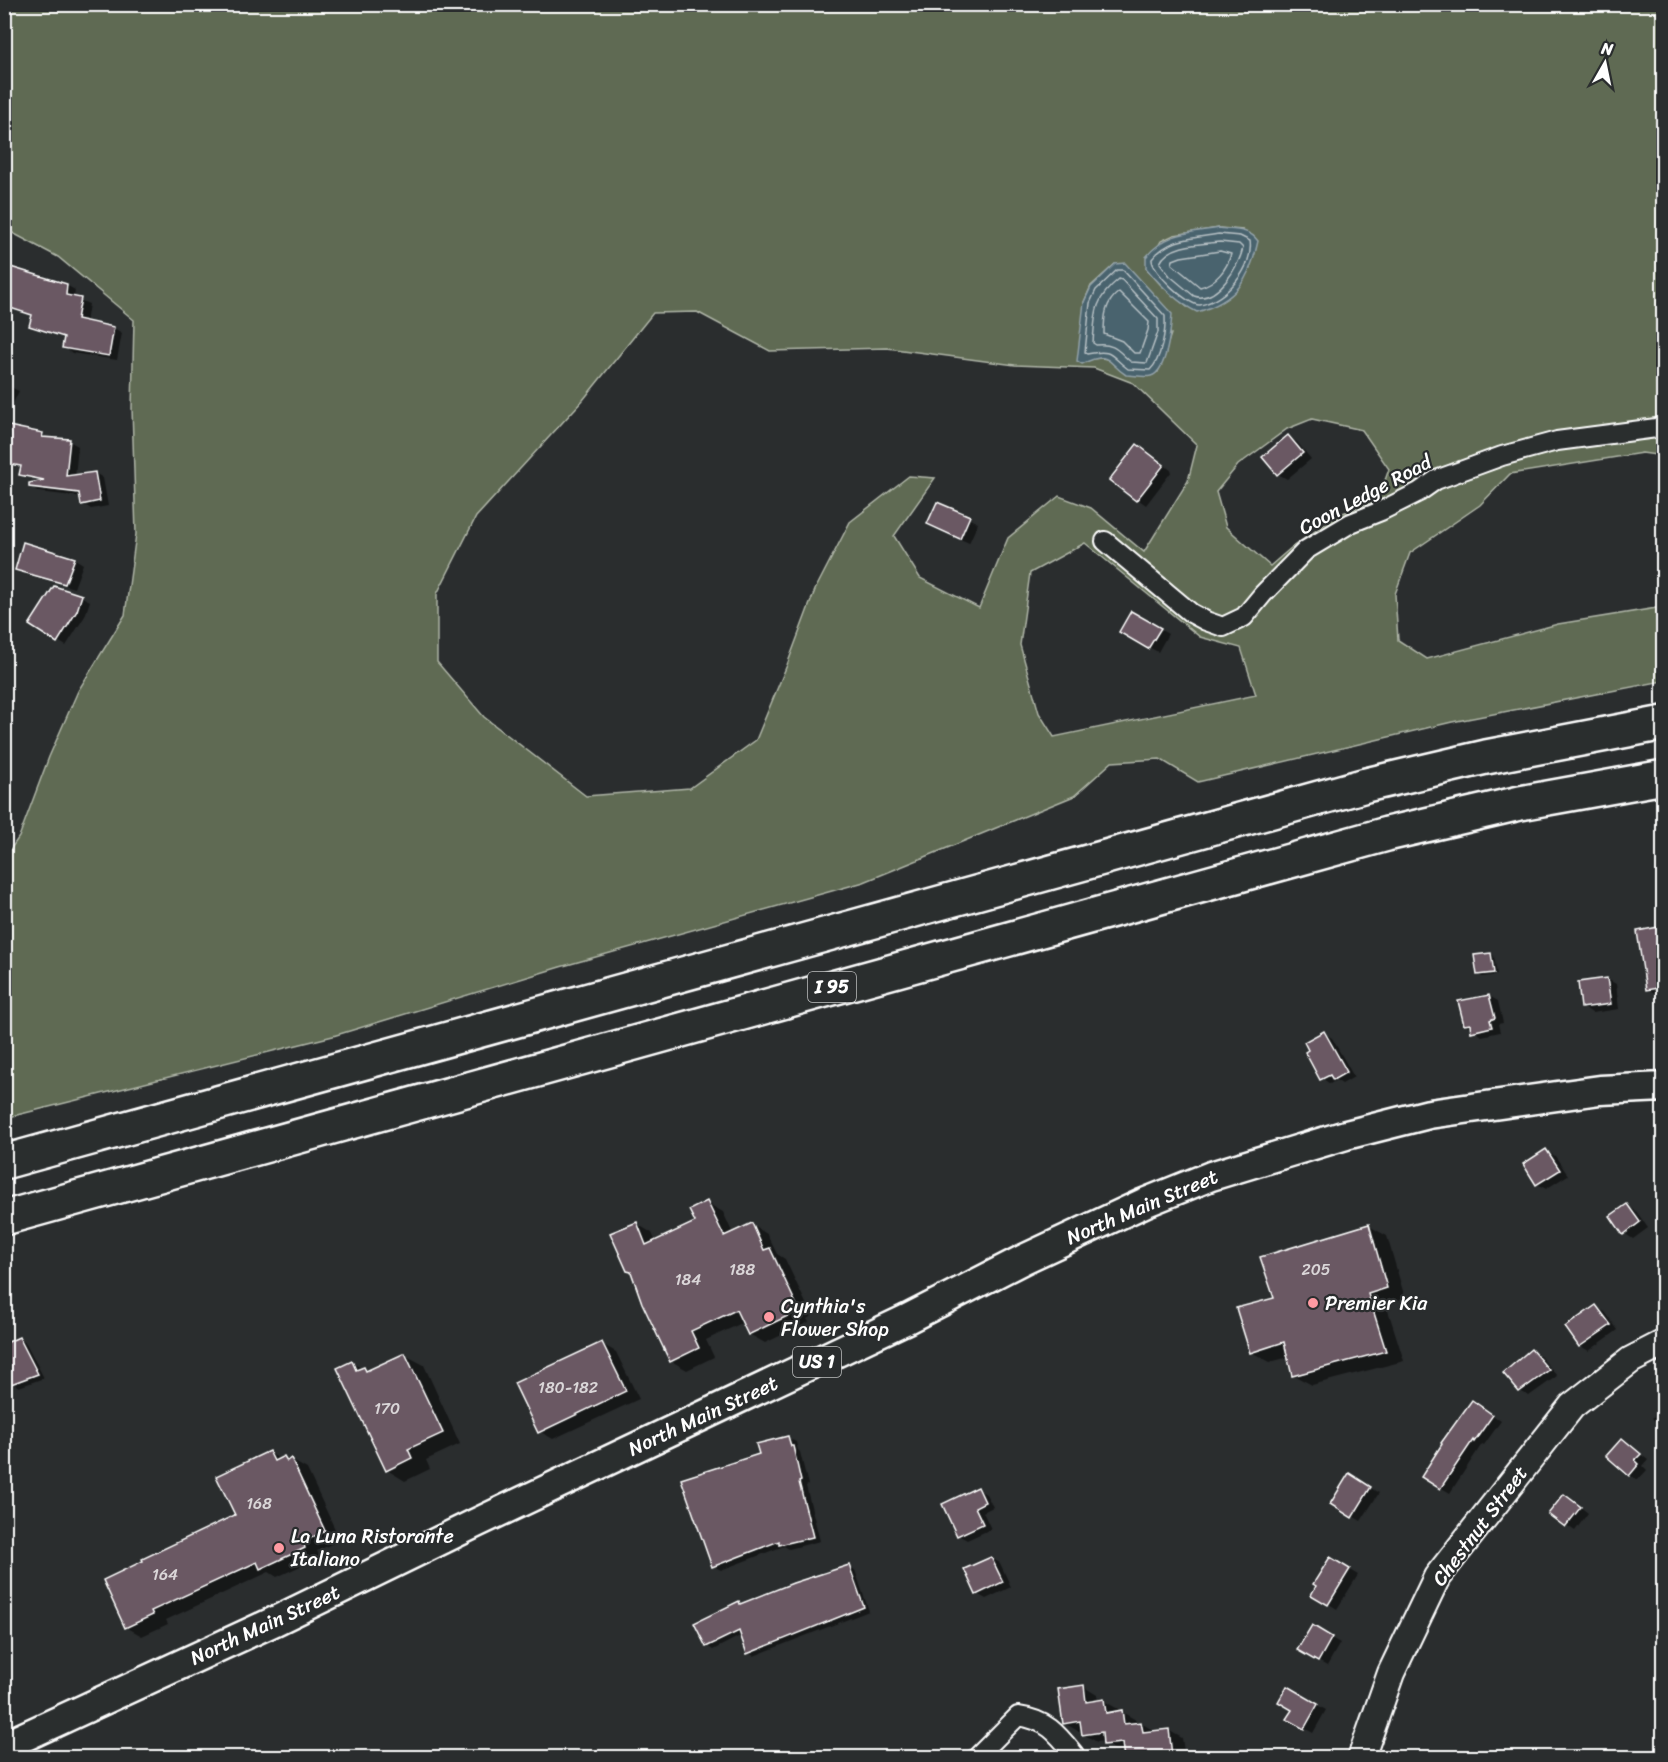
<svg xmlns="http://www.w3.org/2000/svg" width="1668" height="1762" font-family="Sriracha,sans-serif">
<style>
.green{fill:#5f6b52;stroke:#afb5a8;stroke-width:1.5;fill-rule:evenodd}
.water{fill:#4a636e;stroke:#92a1a8;stroke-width:1.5}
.shadow{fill:#0007}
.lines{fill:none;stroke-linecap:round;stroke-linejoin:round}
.shore{stroke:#b7c1c5;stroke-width:1.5}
.building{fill:#6a5963;stroke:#fff;stroke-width:1.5}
.street-casing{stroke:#fff;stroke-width:22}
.secondary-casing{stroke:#fff;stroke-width:30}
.primary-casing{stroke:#fff;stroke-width:33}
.highway-casing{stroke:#fff;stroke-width:38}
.street{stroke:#2a2d2e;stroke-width:18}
.secondary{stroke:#2a2d2e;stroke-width:26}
.primary{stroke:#2a2d2e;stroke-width:28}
.highway{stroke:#2a2d2e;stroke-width:33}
.poi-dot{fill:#ff9aa2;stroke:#2a2d2e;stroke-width:2}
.labels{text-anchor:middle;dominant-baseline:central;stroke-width:4.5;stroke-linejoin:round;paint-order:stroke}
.number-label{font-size:16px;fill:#dad6d8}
.shield{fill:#2a2d2e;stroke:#bfc0c0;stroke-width:1.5}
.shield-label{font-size:18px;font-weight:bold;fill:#fff}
.street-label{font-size:20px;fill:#fff;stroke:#2a2d2e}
.poi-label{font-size:20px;fill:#fff;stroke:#2a2d2e;text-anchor:start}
</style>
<rect width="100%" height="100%" fill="#2a2d2e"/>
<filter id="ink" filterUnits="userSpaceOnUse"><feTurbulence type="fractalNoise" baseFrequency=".0167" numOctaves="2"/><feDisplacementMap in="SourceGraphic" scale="12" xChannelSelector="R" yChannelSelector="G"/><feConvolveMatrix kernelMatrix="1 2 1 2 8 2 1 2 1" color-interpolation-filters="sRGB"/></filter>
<g filter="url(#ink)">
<path class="green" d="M 5,5 L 1663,5 L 1663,456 L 1642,453 L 1510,474 L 1480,505 L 1410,553 L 1395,594 L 1398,640 L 1427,659 L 1558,624 L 1663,607 L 1663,681 L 1452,722 L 1198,782 L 1160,759 L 1112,762 L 1074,796 L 864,882 L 560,967 L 333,1036 L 5,1118 L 5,857 L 19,837 L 49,757 L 78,691 L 125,615 L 136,534 L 132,408 L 134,320 L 58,257 L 5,229 ZM 1219,228 L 1242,230 L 1187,307 L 1161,285 L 1146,268 L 1161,241 L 1174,235 ZM 1115,264 L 1171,334 L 1158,372 L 1114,365 L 1111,360 L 1102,358 L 1091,359 L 1084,302 L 1091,286 ZM 697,312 L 770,351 L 887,348 L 1015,365 L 1094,368 L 1133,383 L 1197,445 L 1188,481 L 1144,552 L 1091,508 L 1059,496 L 1008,538 L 979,608 L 920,578 L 894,536 L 935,478 L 909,476 L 850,522 L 815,590 L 787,665 L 756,740 L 690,788 L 586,796 L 484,717 L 437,662 L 437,594 L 476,517 L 583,400 L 653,313 ZM 1312,419 L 1362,430 L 1389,469 L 1378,500 L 1340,514 L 1292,547 L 1270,566 L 1226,527 L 1216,492 L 1238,465 L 1287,429 ZM 1085,543 L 1200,637 L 1241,648 L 1256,695 L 1054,737 L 1039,713 L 1020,645 L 1030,573 Z"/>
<g class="water">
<path d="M 1219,228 C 1233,230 1249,228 1258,241 C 1250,280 1236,301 1197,312 C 1176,302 1160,285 1146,268 L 1146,257 C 1166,232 1189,233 1219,228 Z"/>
<path d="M 1125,263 L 1172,314 C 1171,328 1167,372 1151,376 C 1143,378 1134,375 1126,375 C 1106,362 1111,350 1082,364 L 1077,361 L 1084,302 L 1091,287 L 1115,264 Z"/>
</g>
<g class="shadow">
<path d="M 4,267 L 66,285 L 75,290 L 74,298 L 89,304 L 86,323 L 114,328 L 122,333 L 117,360 L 72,353 L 63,347 L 65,338 L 31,325 L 34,316 L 4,307 Z"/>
<path d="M 4,384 L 19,391 L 4,422 Z"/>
<path d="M 1288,437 L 1297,442 L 1311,459 L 1287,479 L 1278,474 Z"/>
<path d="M 69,441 L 78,446 L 75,477 L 95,473 L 103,478 L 108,506 L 91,509 L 83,504 L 81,497 L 39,492 L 30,486 L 47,481 Z"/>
<path d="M 1146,451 L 1172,471 L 1146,505 L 1111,480 Z"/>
<path d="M 938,504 L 978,523 L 969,543 L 938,529 Z"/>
<path d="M 24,544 L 75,559 L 83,564 L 74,588 L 25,574 L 16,569 Z"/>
<path d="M 54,588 L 82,597 L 90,601 L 85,616 L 66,646 L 31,624 Z"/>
<path d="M 1132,613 L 1168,634 L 1158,652 L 1121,632 Z"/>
<path d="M 1664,928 L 1664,996 L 1661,997 L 1648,989 Z"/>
<path d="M 1491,954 L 1494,956 L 1497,975 L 1482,977 L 1478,974 Z"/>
<path d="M 1607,979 L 1616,984 L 1619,1009 L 1592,1013 L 1583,1007 Z"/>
<path d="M 1489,996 L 1498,1001 L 1503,1023 L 1498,1024 L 1500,1032 L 1482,1036 L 1465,1024 Z"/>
<path d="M 1324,1033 L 1332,1038 L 1354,1077 L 1342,1084 L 1336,1080 L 1330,1084 L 1322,1078 Z"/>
<path d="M 1546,1151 L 1555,1156 L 1568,1175 L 1546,1189 L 1537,1184 Z"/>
<path d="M 1660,1151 L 1664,1151 L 1664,1176 L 1660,1174 Z"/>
<path d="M 707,1203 L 723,1212 L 733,1234 L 752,1225 L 767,1234 L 777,1254 L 785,1259 L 812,1316 L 807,1319 L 809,1322 L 765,1343 L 749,1334 L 744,1322 L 706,1340 L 714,1357 L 687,1370 L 671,1361 L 637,1224 L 652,1233 L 656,1242 L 697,1223 Z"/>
<path d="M 1627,1206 L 1636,1211 L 1648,1228 L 1633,1239 L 1624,1233 Z"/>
<path d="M 1369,1226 L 1387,1236 L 1405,1298 L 1386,1304 L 1404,1361 L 1312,1385 L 1293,1375 L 1289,1357 L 1270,1362 L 1251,1352 L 1276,1299 Z"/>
<path d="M 1596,1307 L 1605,1312 L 1618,1330 L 1589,1351 L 1580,1346 Z"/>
<path d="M 19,1339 L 26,1343 L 44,1378 L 19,1387 L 12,1383 L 4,1364 L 4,1340 L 10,1343 Z"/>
<path d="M 602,1344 L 616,1352 L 639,1399 L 553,1439 L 539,1431 Z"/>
<path d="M 1531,1351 L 1540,1356 L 1557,1376 L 1529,1396 L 1520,1391 Z"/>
<path d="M 405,1355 L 424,1365 L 460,1444 L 426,1460 L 430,1469 L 405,1481 L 387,1470 L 352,1363 L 369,1372 Z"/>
<path d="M 1481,1407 L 1501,1421 L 1484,1445 L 1482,1444 L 1450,1493 L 1423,1477 Z"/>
<path d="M 1664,1408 L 1664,1431 L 1652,1418 Z"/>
<path d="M 788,1438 L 796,1442 L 798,1450 L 800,1452 L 808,1485 L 806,1486 L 820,1541 L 789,1549 L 784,1546 L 721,1570 L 713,1566 L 760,1455 Z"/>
<path d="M 1622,1440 L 1648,1460 L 1643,1466 L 1647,1470 L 1638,1480 L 1629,1475 Z"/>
<path d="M 269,1453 L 280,1459 L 284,1458 L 291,1460 L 307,1469 L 340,1540 L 317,1551 L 320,1557 L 277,1577 L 269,1572 L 166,1620 L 168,1624 L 142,1636 L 126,1627 L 237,1516 Z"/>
<path d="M 1350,1476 L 1379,1493 L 1361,1521 L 1332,1504 Z"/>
<path d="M 977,1489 L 986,1494 L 993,1507 L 983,1512 L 991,1529 L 967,1540 L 958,1535 L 944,1504 Z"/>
<path d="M 1573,1501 L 1588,1513 L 1575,1531 L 1550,1514 Z"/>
<path d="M 991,1558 L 1000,1563 L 1011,1587 L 986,1599 L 977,1594 Z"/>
<path d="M 1331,1559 L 1358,1575 L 1337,1609 L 1313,1594 Z"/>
<path d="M 849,1567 L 855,1570 L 869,1611 L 754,1656 L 748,1653 L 742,1635 L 713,1650 L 707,1646 L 739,1603 L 742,1604 Z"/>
<path d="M 1312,1627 L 1340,1643 L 1327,1666 L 1299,1650 Z"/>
<path d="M 1084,1687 L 1097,1695 L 1098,1702 L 1104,1701 L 1118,1709 L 1118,1712 L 1122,1712 L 1136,1720 L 1136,1724 L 1141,1723 L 1156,1732 L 1168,1730 L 1182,1738 L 1185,1758 L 1125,1758 L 1124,1752 L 1119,1752 L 1105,1744 L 1104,1741 L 1097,1742 L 1083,1734 L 1083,1730 L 1078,1731 L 1064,1723 Z"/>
<path d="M 1287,1688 L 1326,1710 L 1313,1733 L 1288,1719 L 1294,1709 Z"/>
<path d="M 1016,1754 L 1022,1758 L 1011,1758 Z"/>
</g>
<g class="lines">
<g class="shore">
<path d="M 1219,234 L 1240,236 L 1250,241 C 1254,267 1226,301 1200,305 C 1188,306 1151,271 1152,259 C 1168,238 1194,238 1219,234 Z"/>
<path d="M 1220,242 L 1239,244 L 1243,248 C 1239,266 1217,304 1194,296 L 1170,276 L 1160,263 C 1168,244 1201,244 1220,242 Z"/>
<path d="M 1220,251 L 1231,254 C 1227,269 1216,283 1200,287 L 1172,264 L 1173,260 L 1181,257 Z"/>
<path d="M 1117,270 L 1123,270 L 1165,316 C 1166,331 1161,360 1150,370 L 1128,369 C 1109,355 1114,349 1087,354 L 1085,352 L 1090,303 L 1096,290 Z"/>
<path d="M 1119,279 L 1122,280 L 1158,319 L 1158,332 L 1147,363 L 1131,362 C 1118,351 1115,343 1096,345 L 1093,343 C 1095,313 1094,299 1119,279 Z"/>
<path d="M 1119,292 L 1149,322 L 1148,330 L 1140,353 L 1134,353 L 1122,341 L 1104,334 C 1104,317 1105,302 1119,292 Z"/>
</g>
</g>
<g class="building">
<path d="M 4,265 L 67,284 L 66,295 L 81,298 L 77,319 L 114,327 L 109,356 L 62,348 L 64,337 L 29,326 L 32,315 L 4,306 Z"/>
<path d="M 4,425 L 43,433 L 42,437 L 70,439 L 66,476 L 95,472 L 100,501 L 81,505 L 79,493 L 29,487 L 29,483 L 44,480 L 19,475 L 21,466 L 4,463 Z"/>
<path d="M 1288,435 L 1303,453 L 1277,475 L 1262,457 Z"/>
<path d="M 1137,444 L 1164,465 L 1136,501 L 1109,480 Z"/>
<path d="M 937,502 L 970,516 L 960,539 L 927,524 Z"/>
<path d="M 23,542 L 75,558 L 65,584 L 15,570 Z"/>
<path d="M 54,586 L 82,595 L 77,611 L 57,643 L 29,625 Z"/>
<path d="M 1131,611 L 1161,628 L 1148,649 L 1119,632 Z"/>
<path d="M 1664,926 L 1664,987 L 1646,990 L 1637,931 Z"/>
<path d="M 1491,953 L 1494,973 L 1477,975 L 1474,955 Z"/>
<path d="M 1607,978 L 1611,1004 L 1581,1008 L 1578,982 Z"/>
<path d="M 1489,995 L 1495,1018 L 1490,1020 L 1492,1027 L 1471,1032 L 1470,1024 L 1464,1025 L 1458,1001 Z"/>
<path d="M 1324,1031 L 1347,1072 L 1333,1080 L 1330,1075 L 1320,1080 L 1305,1052 L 1308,1050 L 1304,1042 Z"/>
<path d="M 1546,1149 L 1560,1170 L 1536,1185 L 1523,1164 Z"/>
<path d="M 707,1201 L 724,1236 L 752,1223 L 764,1250 L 770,1248 L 798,1308 L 792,1310 L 794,1313 L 748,1335 L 736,1310 L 691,1331 L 699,1348 L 670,1362 L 642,1303 L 631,1272 L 627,1271 L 610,1233 L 637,1222 L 646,1245 L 695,1222 L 689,1210 Z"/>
<path d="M 1627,1204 L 1640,1222 L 1623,1235 L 1610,1216 Z"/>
<path d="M 1369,1224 L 1387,1288 L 1368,1294 L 1386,1351 L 1292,1376 L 1284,1342 L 1250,1353 L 1236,1308 L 1274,1298 L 1260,1257 Z"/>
<path d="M 1596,1305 L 1611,1325 L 1579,1347 L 1565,1327 Z"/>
<path d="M 19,1337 L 38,1374 L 11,1384 L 4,1368 L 4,1344 Z"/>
<path d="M 602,1342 L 626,1391 L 538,1433 L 514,1383 Z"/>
<path d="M 1531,1349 L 1549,1370 L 1519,1392 L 1503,1373 Z"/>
<path d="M 405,1353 L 443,1433 L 408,1449 L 412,1458 L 386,1471 L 337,1368 L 352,1361 L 356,1370 L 364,1367 L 366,1371 Z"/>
<path d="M 1472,1400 L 1493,1415 L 1474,1442 L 1473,1440 L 1440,1489 L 1421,1477 L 1442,1444 L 1441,1443 Z"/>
<path d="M 788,1436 L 791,1446 L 793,1446 L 801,1481 L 799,1482 L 813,1537 L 779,1545 L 779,1541 L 712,1567 L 681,1479 L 759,1454 L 756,1444 Z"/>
<path d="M 1622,1438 L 1641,1454 L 1635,1460 L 1639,1464 L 1629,1476 L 1606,1456 Z"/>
<path d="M 269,1451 L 274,1461 L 284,1456 L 287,1461 L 291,1458 L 325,1531 L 303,1542 L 305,1548 L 260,1569 L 257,1562 L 151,1611 L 153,1615 L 125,1628 L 103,1580 L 143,1561 L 142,1559 L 235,1515 L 216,1476 Z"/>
<path d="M 1349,1473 L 1371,1487 L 1352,1518 L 1330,1504 Z"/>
<path d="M 978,1487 L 985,1502 L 975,1507 L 983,1524 L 957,1536 L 942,1504 Z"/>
<path d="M 1564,1494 L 1581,1507 L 1565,1527 L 1548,1514 Z"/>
<path d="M 991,1557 L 1003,1582 L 976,1595 L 964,1569 Z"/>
<path d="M 1330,1557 L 1350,1569 L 1328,1605 L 1311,1595 L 1316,1586 L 1313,1584 Z"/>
<path d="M 849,1565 L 864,1607 L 747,1654 L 739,1631 L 706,1647 L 694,1623 L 739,1601 L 740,1604 L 793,1583 Z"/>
<path d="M 1312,1625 L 1332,1637 L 1318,1662 L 1297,1650 Z"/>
<path d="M 1084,1685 L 1086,1702 L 1104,1699 L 1106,1713 L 1122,1710 L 1124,1724 L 1141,1722 L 1143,1732 L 1169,1729 L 1172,1756 L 1164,1758 L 1124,1758 L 1122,1743 L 1103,1745 L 1102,1732 L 1082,1735 L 1080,1721 L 1063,1724 L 1058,1689 Z"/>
<path d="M 1287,1686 L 1318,1704 L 1304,1729 L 1286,1719 L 1292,1710 L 1278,1702 Z"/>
</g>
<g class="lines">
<g class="street-casing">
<g id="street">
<path d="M 1105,541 L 1191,613 L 1206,621 L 1223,627 L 1244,617 L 1263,594 L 1306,550 L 1351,523 L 1381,511 L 1419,492 L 1436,480 L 1502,456 L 1557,441 L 1664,427"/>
<path d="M 976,1758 L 1018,1716 C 1047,1720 1057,1733 1074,1754 L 1075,1758"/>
</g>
</g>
<g class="secondary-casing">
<path id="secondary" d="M 1361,1758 L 1391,1673 L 1437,1577 L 1572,1406 L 1631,1360 L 1664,1343"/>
</g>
<g class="primary-casing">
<path id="primary" d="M 4,1746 L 275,1621 L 476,1523 L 907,1319 L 1024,1259 L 1144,1203 L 1211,1176 L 1346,1135 L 1429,1114 L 1600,1090 L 1664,1087"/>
</g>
<g class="highway-casing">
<g id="highway">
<path d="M 4,1162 L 1366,785 L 1486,757 L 1664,723"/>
<path d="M 4,1218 L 1387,834 L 1520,803 L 1664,777"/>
</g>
</g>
<use href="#street" class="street"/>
<use href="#secondary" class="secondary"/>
<use href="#primary" class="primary"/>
<use href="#highway" class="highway"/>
</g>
</g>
<g class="poi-dot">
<circle cx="1313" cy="1303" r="6"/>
<circle cx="769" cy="1317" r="6"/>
<circle cx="279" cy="1548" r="6"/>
</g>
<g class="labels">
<g class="number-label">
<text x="742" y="1269">188</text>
<text x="1316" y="1269">205</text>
<text x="688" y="1279">184</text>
<text x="568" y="1387">180-182</text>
<text x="387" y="1408">170</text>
<text x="259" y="1503">168</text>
<text x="165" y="1574">164</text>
</g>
<g class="shield">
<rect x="808" y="972" width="48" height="30" rx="4.5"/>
<rect x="793" y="1347" width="48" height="30" rx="4.5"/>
</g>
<g class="shield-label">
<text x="832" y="987">I 95</text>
<text x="817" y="1362">US 1</text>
</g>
<g class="street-label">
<text transform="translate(1365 495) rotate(-28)">Coon Ledge Road</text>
<text transform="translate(1142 1207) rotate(-23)">North Main Street</text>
<text transform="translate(703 1416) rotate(-25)">North Main Street</text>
<text transform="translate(1480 1526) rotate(-53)">Chestnut Street</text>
<text transform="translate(265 1625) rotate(-25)">North Main Street</text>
</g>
<g class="poi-label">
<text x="1325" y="1303">Premier Kia</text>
<text x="781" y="1306">Cynthia's<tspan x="781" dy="23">Flower Shop</tspan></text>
<text x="291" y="1536">La Luna Ristorante<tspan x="291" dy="23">Italiano</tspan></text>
</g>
</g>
<rect width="1668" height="1762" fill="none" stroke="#2a2d2e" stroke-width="24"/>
<rect x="12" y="12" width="1644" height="1738" fill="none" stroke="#fff" stroke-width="2" filter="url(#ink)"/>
<g transform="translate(1605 63) rotate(9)" stroke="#2a2d2e" stroke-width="4.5" paint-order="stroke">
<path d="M0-4.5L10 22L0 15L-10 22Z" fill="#ffffff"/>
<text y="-9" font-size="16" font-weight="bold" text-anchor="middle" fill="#ffffff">N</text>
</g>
</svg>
